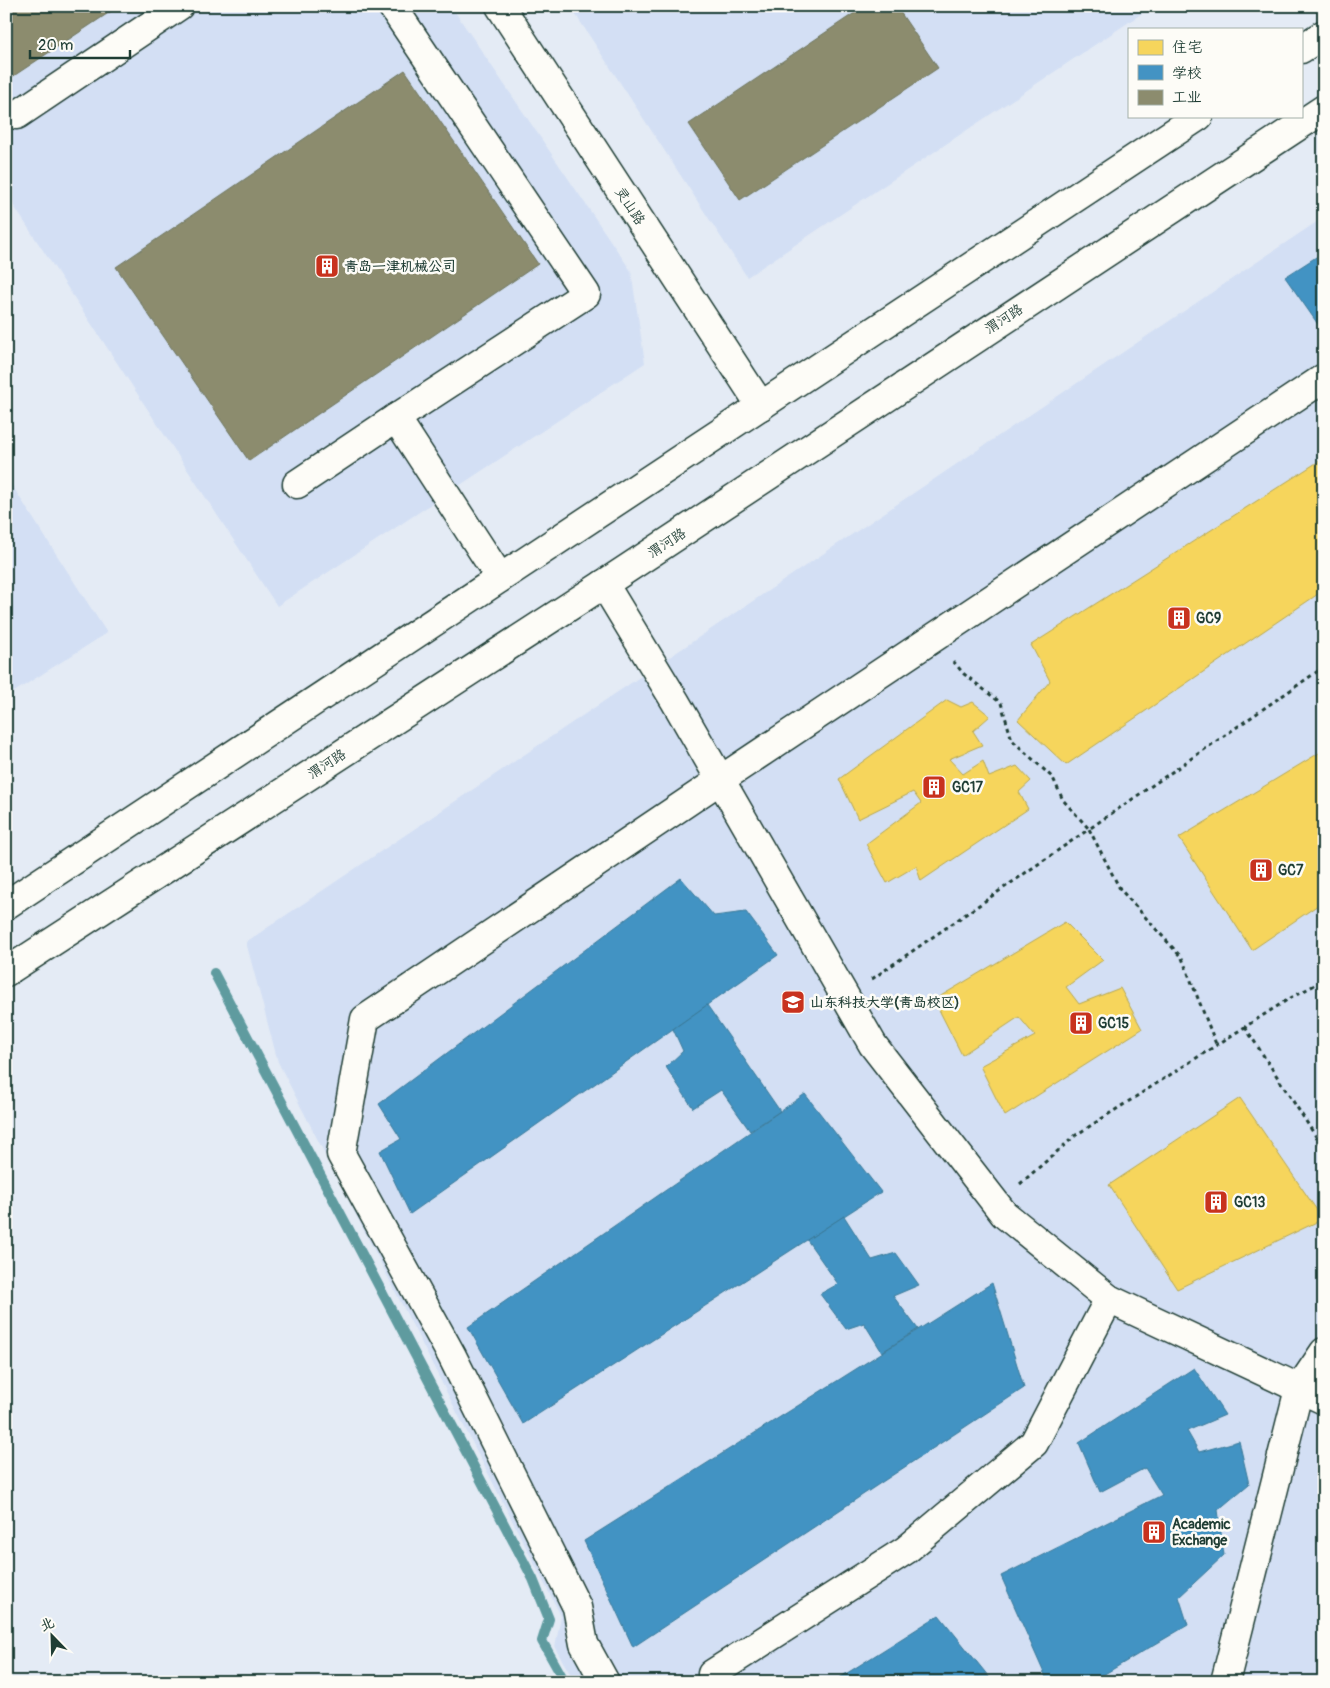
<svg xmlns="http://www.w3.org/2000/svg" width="1330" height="1688" font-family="Pangolin,'LXGW WenKai TC',sans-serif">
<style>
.built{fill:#d3dff4}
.homes{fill:#f6d55c;stroke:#b6a750}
.schools{fill:#4393c3;stroke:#387998}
.industry{fill:#8c8c6e;stroke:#6b745d}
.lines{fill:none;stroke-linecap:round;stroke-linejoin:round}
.stream{stroke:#5f9b9f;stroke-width:10}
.minor-casing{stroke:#1f3d34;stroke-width:31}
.major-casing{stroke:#1f3d34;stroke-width:31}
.path{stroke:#1f3d34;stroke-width:3;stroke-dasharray:4 4;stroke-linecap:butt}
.minor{stroke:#fdfcf7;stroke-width:28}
.major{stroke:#fdfcf7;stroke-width:28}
.labels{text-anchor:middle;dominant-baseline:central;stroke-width:5;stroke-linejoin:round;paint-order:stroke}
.street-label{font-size:14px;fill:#1f3d34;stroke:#fdfcf7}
.poi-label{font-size:14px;font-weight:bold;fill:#1f3d34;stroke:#fdfcf7;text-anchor:start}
</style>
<rect width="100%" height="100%" fill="#e4ebf5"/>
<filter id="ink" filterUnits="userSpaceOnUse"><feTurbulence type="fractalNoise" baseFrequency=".02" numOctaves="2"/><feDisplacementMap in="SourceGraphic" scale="10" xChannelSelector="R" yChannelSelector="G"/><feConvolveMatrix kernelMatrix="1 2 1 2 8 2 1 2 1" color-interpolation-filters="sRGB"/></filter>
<g filter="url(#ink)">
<g class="built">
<path d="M 6,6 L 451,6 L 631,271 L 645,363 L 277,606 L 6,194 Z"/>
<path d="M 570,6 L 1153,6 L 747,277 Z"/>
<path d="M 1324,217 L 1324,1682 L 575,1682 L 555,1648 L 561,1616 L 278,1062 L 246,942 Z"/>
<path d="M 6,476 L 107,633 L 6,697 Z"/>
</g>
<g class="homes">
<path d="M 1324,458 L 1324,590 L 1066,765 L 1018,720 L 1050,681 L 1031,645 Z"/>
<path d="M 947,700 L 961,707 L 973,702 L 990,716 L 973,731 L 982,745 L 949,759 L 963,774 L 983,761 L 989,777 L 1017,766 L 1031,781 L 1019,792 L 1028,809 L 921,881 L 916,866 L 887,883 L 866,844 L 921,803 L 913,792 L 858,819 L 839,779 Z"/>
<path d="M 1324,750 L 1324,901 L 1252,950 L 1179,838 Z"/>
<path d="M 1065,922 L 1103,960 L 1066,987 L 1079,1004 L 1120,988 L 1142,1029 L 1005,1116 L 980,1066 L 1035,1036 L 1019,1017 L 962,1055 L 934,1000 Z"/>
<path d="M 1240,1098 L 1323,1219 L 1177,1289 L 1109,1185 Z"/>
</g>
<g class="schools">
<path d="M 1324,252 L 1324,329 L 1322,330 L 1285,277 Z"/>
<path d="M 681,878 L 714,916 L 746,912 L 778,955 L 410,1214 L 380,1151 L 401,1139 L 379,1104 Z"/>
<path d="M 707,1005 L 780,1111 L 750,1131 L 721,1090 L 693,1108 L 666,1067 L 683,1051 L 673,1029 Z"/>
<path d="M 805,1094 L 881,1192 L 523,1424 L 468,1327 Z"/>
<path d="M 844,1216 L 872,1260 L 896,1253 L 919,1285 L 893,1296 L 918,1329 L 882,1352 L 864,1323 L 846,1329 L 820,1294 L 838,1284 L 807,1240 Z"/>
<path d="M 992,1283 L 1024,1388 L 633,1647 L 584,1541 Z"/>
<path d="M 1194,1368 L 1225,1415 L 1187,1431 L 1199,1452 L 1239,1441 L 1249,1484 L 1218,1510 L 1224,1555 L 1179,1597 L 1188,1625 L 1091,1682 L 1048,1682 L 1001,1576 L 1162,1495 L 1145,1468 L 1100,1492 L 1079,1443 Z"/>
<path d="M 939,1615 L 993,1682 L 833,1682 Z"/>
</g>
<g class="industry">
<path d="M 6,6 L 119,6 L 6,81 Z"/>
<path d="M 865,6 L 896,6 L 938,68 L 740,200 L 689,124 Z"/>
<path d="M 405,70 L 538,264 L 249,461 L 116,267 Z"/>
</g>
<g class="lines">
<path class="stream" d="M 214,973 L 533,1579 L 549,1619 L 542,1641 L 565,1682"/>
<g class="minor-casing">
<g id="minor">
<path d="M 392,6 L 586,294 L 396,418 L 500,578"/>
<path d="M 500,6 L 761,406"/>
<path d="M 17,115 L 179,6"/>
<path d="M 297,484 L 396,418"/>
<path d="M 604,584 L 675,701 L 873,1045 L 1004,1214 L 1109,1299 L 1324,1400"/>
<path d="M 712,1674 L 906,1550 L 1034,1443 L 1109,1299"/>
<path d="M 605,1682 L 584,1644 L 577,1607 L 452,1356 L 341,1154 L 365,1019 L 720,780 L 1324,378"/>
<path d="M 1225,1682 L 1299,1389 L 1324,1352"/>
</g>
</g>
<g class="major-casing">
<g id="major">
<path d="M 1301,49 L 1324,34"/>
<path d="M 6,905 L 1199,116"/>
<path d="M 6,972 L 604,584 L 1324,109"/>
</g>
</g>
<g class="path">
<path d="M 953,661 L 964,674 L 1001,703 L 1012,740 L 1053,778 L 1063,800 L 1089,829 L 1324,667"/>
<path d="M 872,979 L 1089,829 L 1120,889 L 1182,958 L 1216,1044"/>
<path d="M 1245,1027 L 1324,1149"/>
<path d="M 1020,1184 L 1076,1135 L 1287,1000 L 1324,980"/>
</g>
<use href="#minor" class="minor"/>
<use href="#major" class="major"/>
</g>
</g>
<defs>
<g id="building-square" transform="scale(1.25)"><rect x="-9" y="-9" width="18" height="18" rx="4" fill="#c8321e" stroke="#fdfcf7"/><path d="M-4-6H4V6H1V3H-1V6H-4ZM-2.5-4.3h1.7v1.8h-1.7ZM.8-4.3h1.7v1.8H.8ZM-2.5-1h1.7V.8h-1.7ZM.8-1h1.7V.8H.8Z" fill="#fff"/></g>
<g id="university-square" transform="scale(1.25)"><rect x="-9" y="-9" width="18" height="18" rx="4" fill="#c8321e" stroke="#fdfcf7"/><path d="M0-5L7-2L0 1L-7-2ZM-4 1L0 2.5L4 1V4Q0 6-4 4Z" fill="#fff"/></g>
</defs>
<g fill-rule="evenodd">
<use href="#building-square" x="327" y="266"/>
<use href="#building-square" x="1179" y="618"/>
<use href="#building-square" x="934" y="787"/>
<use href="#building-square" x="1261" y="870"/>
<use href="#university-square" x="793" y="1002"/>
<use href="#building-square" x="1081" y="1023"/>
<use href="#building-square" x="1216" y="1202"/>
<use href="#building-square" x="1154" y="1532"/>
</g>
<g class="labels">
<g class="street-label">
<text transform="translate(630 206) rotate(57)">灵山路</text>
<text transform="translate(1004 319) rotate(-33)">渭河路</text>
<text transform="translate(667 543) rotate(-33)">渭河路</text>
<text transform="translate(327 764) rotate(-33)">渭河路</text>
</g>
<g class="poi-label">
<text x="344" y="266">青岛一津机械公司</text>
<text x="1196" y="618">GC9</text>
<text x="952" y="787">GC17</text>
<text x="1278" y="870">GC7</text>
<text x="810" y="1002">山东科技大学(青岛校区)</text>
<text x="1098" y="1023">GC15</text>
<text x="1234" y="1202">GC13</text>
<text x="1172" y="1524">Academic<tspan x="1172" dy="16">Exchange</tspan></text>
</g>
</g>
<rect width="1330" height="1688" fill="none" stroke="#fdfcf7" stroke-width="25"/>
<rect x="12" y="12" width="1305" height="1663" fill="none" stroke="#1f3d34" stroke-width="2" filter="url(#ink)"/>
<rect x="1128" y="28" width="175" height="90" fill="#fdfcf7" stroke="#a4b0a9"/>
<rect x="1138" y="40" width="25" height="15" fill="#f6d55c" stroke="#a4b0a9"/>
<text x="1172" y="52" font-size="15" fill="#1f3d34">住宅</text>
<rect x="1138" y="65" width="25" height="15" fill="#4393c3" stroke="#a4b0a9"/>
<text x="1172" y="78" font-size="15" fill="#1f3d34">学校</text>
<rect x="1138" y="90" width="25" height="15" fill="#8c8c6e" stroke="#a4b0a9"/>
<text x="1172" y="102" font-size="15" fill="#1f3d34">工业</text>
<g transform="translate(52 1636) rotate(337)" stroke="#fdfcf7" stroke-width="4" paint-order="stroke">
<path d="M0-4L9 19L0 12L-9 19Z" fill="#1f3d34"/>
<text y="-8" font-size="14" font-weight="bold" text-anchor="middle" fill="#1f3d34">北</text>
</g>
<path d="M30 50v8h100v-8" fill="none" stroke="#1f3d34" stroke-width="2.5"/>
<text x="38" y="50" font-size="15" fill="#1f3d34" stroke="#fdfcf7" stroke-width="4" paint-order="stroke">20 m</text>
</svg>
